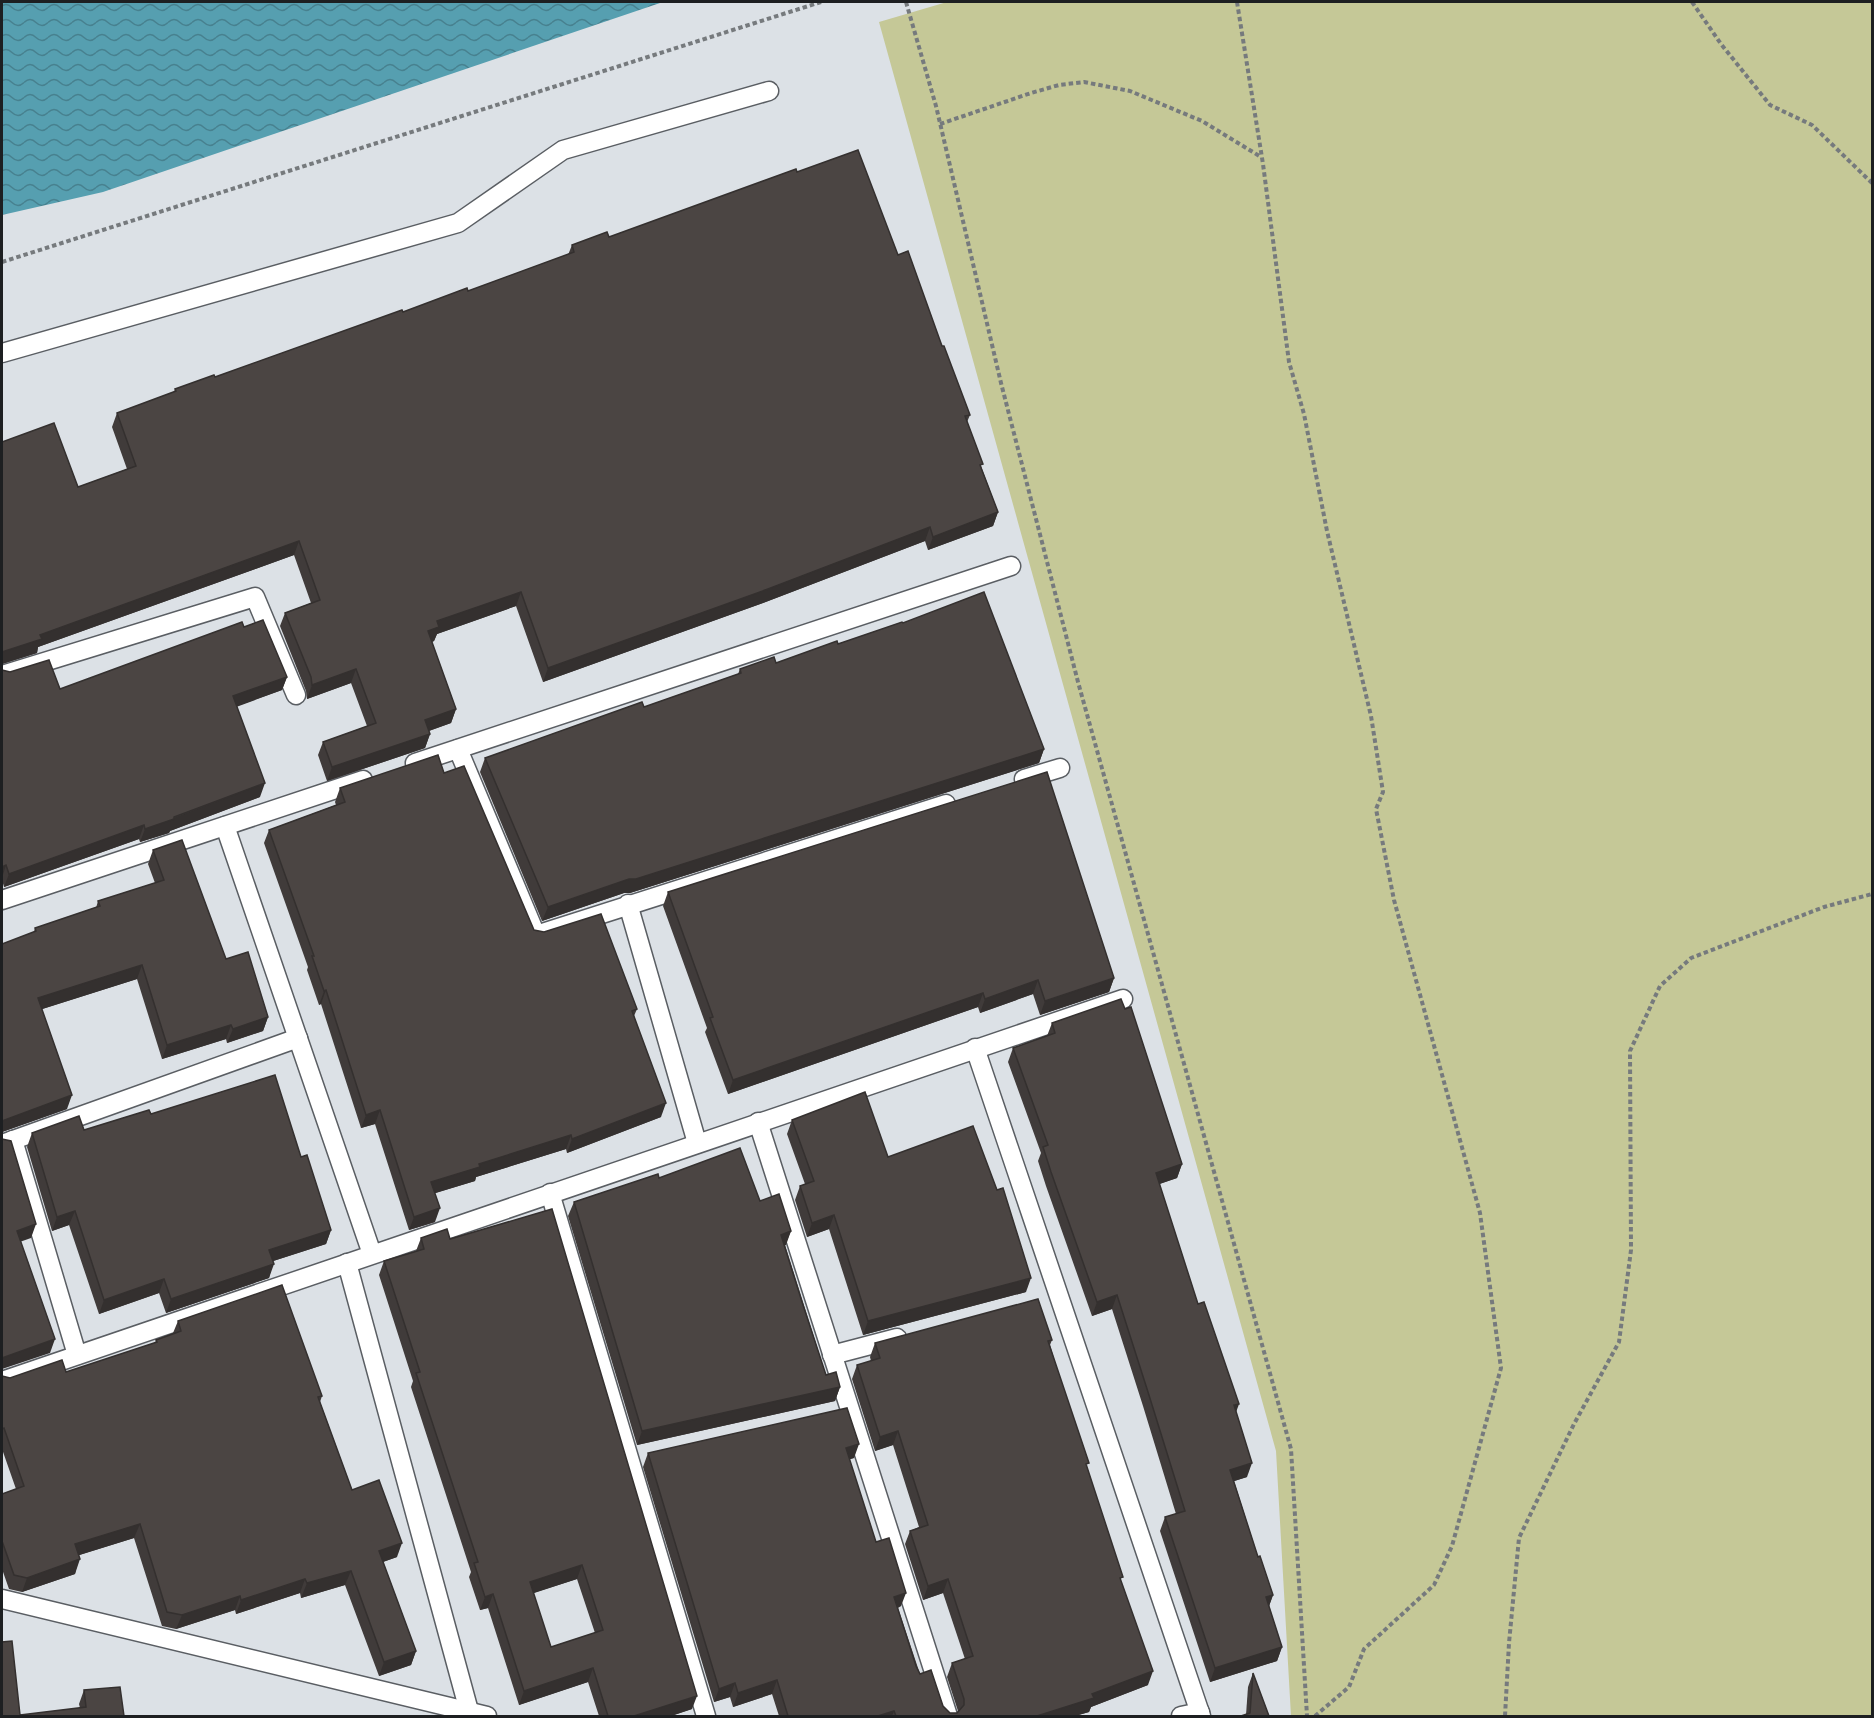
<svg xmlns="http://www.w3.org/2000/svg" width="1874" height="1718" font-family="Mulish,sans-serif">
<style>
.green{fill:#c5c897}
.water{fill:url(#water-waves)}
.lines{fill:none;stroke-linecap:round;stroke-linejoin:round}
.lane-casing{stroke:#5a5e63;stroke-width:21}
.path{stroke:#767a7d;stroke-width:4;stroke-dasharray:4.5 3;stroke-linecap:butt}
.lane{stroke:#fff;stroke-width:18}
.wall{fill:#403b3a;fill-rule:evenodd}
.shaded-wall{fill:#34302f}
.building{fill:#4b4543;stroke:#34302f;stroke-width:1.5;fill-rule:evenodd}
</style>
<defs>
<pattern id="water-waves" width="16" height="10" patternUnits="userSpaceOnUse" patternTransform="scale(1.5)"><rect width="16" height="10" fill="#569fb0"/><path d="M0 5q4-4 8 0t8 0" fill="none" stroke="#47818f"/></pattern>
</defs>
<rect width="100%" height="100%" fill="#dce1e6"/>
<path class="green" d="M 947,2 L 1872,2 L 1872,1716 L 1291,1716 L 1276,1451 L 879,22 Z"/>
<path class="water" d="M 2,2 L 663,2 L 103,192 L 2,215 Z"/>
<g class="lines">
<g class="lane-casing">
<g id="lane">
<path d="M 2,353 L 458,223 L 563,150 L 769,91"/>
<path d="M 2,675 L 255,597 L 296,695"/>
<path d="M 458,749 L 536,935 L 946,804"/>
<path d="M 415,763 L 1011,566"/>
<path d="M 1024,779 L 1060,768"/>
<path d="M 225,826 L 372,1254"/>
<path d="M 2,900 L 363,780"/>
<path d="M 628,904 L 697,1143"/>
<path d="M 975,1048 L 1201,1716"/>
<path d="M 758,1122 L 948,1716"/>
<path d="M 13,1140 L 77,1355"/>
<path d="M 2,1144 L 298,1038"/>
<path d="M 550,1193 L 706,1716"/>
<path d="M 347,1263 L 469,1711"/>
<path d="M 832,1355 L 897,1338"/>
<path d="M 2,1381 L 1123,999"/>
<path d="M 2,1599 L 487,1716"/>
<path d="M 1181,1716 L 1200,1712"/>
</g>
</g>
<g class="path">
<path d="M 906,2 L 936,106 L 1001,383 L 1078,682 L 1291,1449 L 1307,1716"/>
<path d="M 1237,2 L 1263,164 L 1289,362 L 1304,414 L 1327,531 L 1371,716 L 1383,792 L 1376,809 L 1394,900 L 1480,1213 L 1501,1368 L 1452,1546 L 1434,1585 L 1364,1649 L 1349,1687 L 1315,1716"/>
<path d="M 1692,2 L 1721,44 L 1770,105 L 1812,125 L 1872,183"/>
<path d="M 940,124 L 1031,93 L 1059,85 L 1084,82 L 1130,91 L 1202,121 L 1261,157"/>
<path d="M 2,262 L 821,2"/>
<path d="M 1505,1716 L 1509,1643 L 1519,1538 L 1574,1424 L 1619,1342 L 1631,1250 L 1630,1051 L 1660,986 L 1691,958 L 1824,907 L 1872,894"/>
</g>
<use href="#lane" class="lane"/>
</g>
<g class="wall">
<path d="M 797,172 L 898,255 L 942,346 L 970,415 L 967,422 L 982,469 L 998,512 L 993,526 L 928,550 L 925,541 L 763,603 L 543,682 L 516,606 L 437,634 L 434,641 L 432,642 L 456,709 L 451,723 L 429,731 L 430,734 L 425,748 L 327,781 L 318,755 L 323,742 L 367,726 L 351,683 L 307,699 L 306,691 L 280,626 L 285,613 L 311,603 L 294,555 L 38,647 L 37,653 L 2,664 L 2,442 L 78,487 L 127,469 L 112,427 L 117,413 L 174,392 L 175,389 L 215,377 L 403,312 L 468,291 L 568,255 L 572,245 L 609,237 Z"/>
<path d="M 903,623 L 1044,749 L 1039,763 L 630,893 L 624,893 L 542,921 L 480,772 L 485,758 L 644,707 L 738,674 L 740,669 L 776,663 L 838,644 Z"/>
<path d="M 244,627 L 287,677 L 282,690 L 237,706 L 260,797 L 170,831 L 169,833 L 140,842 L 139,839 L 4,887 L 2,880 L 2,670 L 60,689 Z"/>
<path d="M 444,773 L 534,930 L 637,1009 L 634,1016 L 661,1117 L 567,1153 L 566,1149 L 476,1177 L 475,1181 L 435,1193 L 435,1222 L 409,1230 L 375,1124 L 361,1128 L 321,1004 L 319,1005 L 307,970 L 308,967 L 264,843 L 269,830 L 336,805 L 335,802 L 340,788 Z"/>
<path d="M 153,850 L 226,959 L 268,1017 L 263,1031 L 227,1043 L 226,1039 L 162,1059 L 137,979 L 42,1009 L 67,1109 L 2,1132 L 34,932 L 35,928 L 96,908 L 98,901 L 155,883 L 148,864 Z"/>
<path d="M 668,892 L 1114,978 L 1109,992 L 1040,1015 L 1033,994 L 980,1013 L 978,1007 L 728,1094 L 705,1032 L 707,1028 L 663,906 Z"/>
<path d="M 1052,1023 L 1182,1164 L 1177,1178 L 1159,1184 L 1198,1304 L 1236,1413 L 1247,1477 L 1234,1481 L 1258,1557 L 1273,1595 L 1269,1606 L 1282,1647 L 1277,1661 L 1210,1682 L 1160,1531 L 1165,1517 L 1176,1514 L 1143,1406 L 1112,1309 L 1092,1316 L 1046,1186 L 1038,1161 L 1041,1153 L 1008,1062 L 1013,1048 L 1047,1036 Z"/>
<path d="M 151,1114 L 301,1157 L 331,1230 L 326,1244 L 273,1261 L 269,1278 L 166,1313 L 159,1293 L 99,1314 L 69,1225 L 52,1231 L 27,1147 L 32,1133 L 84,1130 Z"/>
<path d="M 792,1120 L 888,1157 L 1026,1292 L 863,1335 L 829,1229 L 807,1237 L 795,1200 L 800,1186 L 805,1184 L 787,1134 Z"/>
<path d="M 659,1178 L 760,1201 L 791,1231 L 785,1245 L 826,1375 L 840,1387 L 835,1401 L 637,1445 L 568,1216 L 574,1202 Z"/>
<path d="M 421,1238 L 450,1239 L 692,1709 L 671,1716 L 599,1716 L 588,1682 L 519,1705 L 488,1608 L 480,1610 L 469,1577 L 471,1572 L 411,1387 L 413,1381 L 379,1275 L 384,1261 L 416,1251 ZM 577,1579 L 595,1633 L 551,1647 L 533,1593 Z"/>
<path d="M 178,1321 L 322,1396 L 320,1402 L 352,1490 L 397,1557 L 383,1562 L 416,1651 L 411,1665 L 379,1676 L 345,1585 L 301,1598 L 300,1593 L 236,1614 L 235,1610 L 176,1629 L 162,1626 L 134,1538 L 79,1555 L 75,1574 L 22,1592 L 9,1589 L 2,1569 L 2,1494 L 16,1489 L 2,1449 L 2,1376 L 10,1378 L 66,1372 L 155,1343 L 156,1340 L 173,1333 Z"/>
<path d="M 1052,1340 L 1050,1345 L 1121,1582 L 1148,1685 L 1091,1707 L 1089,1712 L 1075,1716 L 779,1716 L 772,1694 L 733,1707 L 730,1697 L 714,1702 L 643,1467 L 648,1453 L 854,1458 L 849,1459 L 876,1542 L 901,1606 L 898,1608 L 920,1674 L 943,1706 L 950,1713 L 957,1713 L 958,1711 L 947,1677 L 952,1663 L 965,1659 L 943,1593 L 923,1600 L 905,1544 L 910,1531 L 919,1527 L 893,1445 L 875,1451 L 852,1379 L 857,1365 L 871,1361 L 870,1357 L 875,1343 Z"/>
<path d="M 1253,1673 L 1269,1716 L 1246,1715 L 1248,1687 Z"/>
<path d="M 84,1690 L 124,1716 L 20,1715 L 80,1708 L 79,1704 Z"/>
</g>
<g class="shaded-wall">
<path d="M 998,512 L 993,526 L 928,550 L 933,537 Z"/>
<path d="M 930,527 L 925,541 L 763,603 L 543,682 L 548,668 Z"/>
<path d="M 299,541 L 294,555 L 38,647 L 37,653 L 2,664 L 2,652 L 40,635 Z"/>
<path d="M 521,592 L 516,606 L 437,634 L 434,641 L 423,645 L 428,631 L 437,621 Z"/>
<path d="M 356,669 L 351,683 L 307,699 L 312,685 Z"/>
<path d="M 287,677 L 282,690 L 228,710 L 233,696 Z"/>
<path d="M 456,709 L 451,723 L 420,734 L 425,720 Z"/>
<path d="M 430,734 L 425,748 L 327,781 L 332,767 Z"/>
<path d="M 1044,749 L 1039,763 L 630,893 L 624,893 L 542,921 L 548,907 L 629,879 Z"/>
<path d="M 265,783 L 260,797 L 170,831 L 169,833 L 140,842 L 145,829 Z"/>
<path d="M 144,825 L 139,839 L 4,887 L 9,874 Z"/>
<path d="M 6,865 L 2,878 L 2,867 Z"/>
<path d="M 142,965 L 137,979 L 33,1012 L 38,998 Z"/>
<path d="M 1114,978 L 1109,992 L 1040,1015 L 1045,1001 Z"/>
<path d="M 1038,980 L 1033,994 L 980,1013 L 985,999 Z"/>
<path d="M 326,990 L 321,1004 L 319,1005 L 324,991 Z"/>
<path d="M 983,993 L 978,1007 L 728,1094 L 733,1080 Z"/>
<path d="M 268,1017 L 263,1031 L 227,1043 L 233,1029 Z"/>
<path d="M 231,1025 L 226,1039 L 162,1059 L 167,1045 Z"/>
<path d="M 72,1095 L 67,1109 L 2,1132 L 2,1121 L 3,1119 Z"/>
<path d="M 666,1103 L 661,1117 L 567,1153 L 572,1139 Z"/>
<path d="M 380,1110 L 375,1124 L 361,1128 L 366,1115 Z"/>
<path d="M 571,1135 L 566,1149 L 476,1177 L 475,1181 L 426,1196 L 431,1182 L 479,1164 Z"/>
<path d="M 1182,1164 L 1177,1178 L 1151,1187 L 1156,1173 Z"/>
<path d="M 440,1208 L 435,1222 L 409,1230 L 414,1217 Z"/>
<path d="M 75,1211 L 69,1225 L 52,1231 L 57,1217 Z"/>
<path d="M 834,1215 L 829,1229 L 807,1237 L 812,1223 Z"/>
<path d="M 36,1224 L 31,1238 L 11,1245 L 17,1231 Z"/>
<path d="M 331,1230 L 326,1244 L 264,1264 L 269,1250 Z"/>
<path d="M 791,1231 L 786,1245 L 776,1249 L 781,1235 Z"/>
<path d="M 274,1264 L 269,1278 L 166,1313 L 171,1299 Z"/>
<path d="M 1031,1278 L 1026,1292 L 863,1335 L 868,1321 Z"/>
<path d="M 164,1279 L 159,1293 L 99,1314 L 104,1300 Z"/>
<path d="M 1117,1295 L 1112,1309 L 1092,1316 L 1097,1302 Z"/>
<path d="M 55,1339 L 50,1353 L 2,1369 L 2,1358 L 3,1357 Z"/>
<path d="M 840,1387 L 835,1401 L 637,1445 L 642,1431 Z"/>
<path d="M 1239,1404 L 1234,1418 L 1234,1405 Z"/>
<path d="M 898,1431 L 893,1445 L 875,1451 L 880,1437 Z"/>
<path d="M 859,1444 L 854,1458 L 841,1462 L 846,1448 Z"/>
<path d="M 1252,1463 L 1247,1477 L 1225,1484 L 1230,1470 Z"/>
<path d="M 140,1524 L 134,1538 L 70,1558 L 75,1544 Z"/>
<path d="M 402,1543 L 397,1557 L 374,1565 L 379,1551 Z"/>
<path d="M 80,1559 L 75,1574 L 22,1592 L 27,1578 Z"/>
<path d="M 582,1565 L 577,1579 L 525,1596 L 530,1582 Z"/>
<path d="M 351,1571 L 345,1585 L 301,1598 L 307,1583 Z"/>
<path d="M 305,1579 L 300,1593 L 236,1614 L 241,1600 Z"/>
<path d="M 948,1579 L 943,1593 L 923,1600 L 928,1586 Z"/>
<path d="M 906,1593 L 901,1606 L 889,1610 L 894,1597 Z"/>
<path d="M 493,1594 L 488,1608 L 480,1610 L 485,1597 Z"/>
<path d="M 1273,1595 L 1268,1609 L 1266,1597 Z"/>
<path d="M 240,1596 L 235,1610 L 176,1629 L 182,1615 Z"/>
<path d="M 1282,1647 L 1277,1661 L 1210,1682 L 1215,1668 Z"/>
<path d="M 416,1651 L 411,1665 L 379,1676 L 384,1662 Z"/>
<path d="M 593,1668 L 588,1682 L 519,1705 L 524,1691 Z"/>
<path d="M 1153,1671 L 1148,1685 L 1091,1707 L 1089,1712 L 1075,1716 L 1037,1716 L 1092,1694 Z"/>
<path d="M 777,1680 L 772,1694 L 733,1707 L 738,1693 Z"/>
<path d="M 735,1683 L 730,1697 L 714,1702 L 719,1689 Z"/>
<path d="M 697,1696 L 692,1709 L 671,1716 L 634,1716 Z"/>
<path d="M 894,1711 L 892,1716 L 878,1716 Z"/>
</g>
<g class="building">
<path d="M 858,150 L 898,255 L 908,251 L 942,346 L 944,346 L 970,415 L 965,416 L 983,464 L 980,465 L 998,512 L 933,537 L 930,527 L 768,589 L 548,668 L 521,592 L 437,621 L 439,627 L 428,631 L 456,709 L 425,720 L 430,734 L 332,767 L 323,742 L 376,723 L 356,669 L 312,685 L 311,677 L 285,613 L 320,600 L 299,541 L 40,635 L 42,639 L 2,652 L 2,442 L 54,423 L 78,487 L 136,466 L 117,413 L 176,391 L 175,389 L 214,375 L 215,377 L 402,310 L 403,312 L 467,288 L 468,291 L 574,252 L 572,245 L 607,232 L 609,237 L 796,169 L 797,172 Z"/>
<path d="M 984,592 L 1044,749 L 636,879 L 629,879 L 548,907 L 485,758 L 642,702 L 644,707 L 741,673 L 740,669 L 774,657 L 776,663 L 837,641 L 838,644 L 902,622 L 903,623 Z"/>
<path d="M 263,620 L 287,677 L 233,696 L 265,783 L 174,817 L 174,819 L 145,829 L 144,825 L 9,874 L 6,865 L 2,867 L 2,670 L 10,672 L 49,660 L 60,689 L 242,622 L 244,627 Z"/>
<path d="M 438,755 L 444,773 L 464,766 L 534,930 L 544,932 L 601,914 L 637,1009 L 632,1011 L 666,1103 L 572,1139 L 571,1135 L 479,1164 L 480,1167 L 431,1182 L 440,1208 L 414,1217 L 380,1110 L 366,1115 L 326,990 L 324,991 L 312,956 L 314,956 L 269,830 L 345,802 L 340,788 Z"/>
<path d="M 1047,772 L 1114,978 L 1045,1001 L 1038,980 L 985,999 L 983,993 L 733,1080 L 710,1018 L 713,1017 L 668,892 Z"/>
<path d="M 182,840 L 226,959 L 248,952 L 268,1017 L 233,1029 L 231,1025 L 167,1045 L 142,965 L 38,998 L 72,1095 L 2,1121 L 2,944 L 36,931 L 35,928 L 100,906 L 98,901 L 164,880 L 153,850 Z"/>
<path d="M 1121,999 L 1125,1009 L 1131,1007 L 1182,1164 L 1156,1173 L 1198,1304 L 1204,1302 L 1239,1404 L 1234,1405 L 1252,1463 L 1230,1470 L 1258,1557 L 1260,1556 L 1273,1595 L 1266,1597 L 1282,1647 L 1215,1668 L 1165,1517 L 1185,1511 L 1148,1392 L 1117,1295 L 1097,1302 L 1051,1172 L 1043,1147 L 1048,1145 L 1013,1048 L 1055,1033 L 1052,1023 Z"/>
<path d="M 275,1075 L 301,1157 L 307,1155 L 331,1230 L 269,1250 L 274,1264 L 171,1299 L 164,1279 L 104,1300 L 75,1211 L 57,1217 L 32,1133 L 79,1116 L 84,1130 L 149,1110 L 151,1114 Z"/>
<path d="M 865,1092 L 888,1157 L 973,1126 L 997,1190 L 1003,1188 L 1031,1278 L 868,1321 L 834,1215 L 812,1223 L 800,1186 L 814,1181 L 792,1120 Z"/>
<path d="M 2,1139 L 11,1141 L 36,1224 L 17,1231 L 55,1339 L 2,1358 Z"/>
<path d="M 740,1148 L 760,1201 L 779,1194 L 791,1231 L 781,1235 L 803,1305 L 826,1375 L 836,1372 L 840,1387 L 642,1431 L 574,1202 L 658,1174 L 659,1178 Z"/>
<path d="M 552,1209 L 697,1696 L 634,1716 L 608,1716 L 593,1668 L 524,1691 L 493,1594 L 485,1597 L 474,1563 L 478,1562 L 416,1373 L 420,1372 L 384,1261 L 424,1249 L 421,1238 L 447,1229 L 450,1239 ZM 582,1565 L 603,1630 L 551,1647 L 530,1582 Z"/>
<path d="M 282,1285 L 322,1396 L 318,1397 L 352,1490 L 379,1480 L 402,1543 L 379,1551 L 416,1651 L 384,1662 L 351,1571 L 307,1583 L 305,1579 L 241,1600 L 240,1596 L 182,1615 L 167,1612 L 140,1524 L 75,1544 L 80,1559 L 27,1578 L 14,1575 L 2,1541 L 2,1494 L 24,1486 L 4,1428 L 2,1429 L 2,1376 L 10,1378 L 62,1360 L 66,1372 L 157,1342 L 156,1340 L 181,1331 L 178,1321 Z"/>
<path d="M 1038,1299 L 1052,1340 L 1048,1341 L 1089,1463 L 1086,1464 L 1123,1577 L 1120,1578 L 1153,1671 L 1092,1694 L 1094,1698 L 1037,1716 L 896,1716 L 894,1711 L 878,1716 L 788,1716 L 777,1680 L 738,1693 L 735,1683 L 719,1689 L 648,1453 L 847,1408 L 859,1444 L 846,1448 L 876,1542 L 889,1538 L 906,1593 L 894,1597 L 916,1666 L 920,1674 L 931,1670 L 943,1706 L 950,1713 L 957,1713 L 964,1705 L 964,1699 L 952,1663 L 973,1656 L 948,1579 L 928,1586 L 910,1531 L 928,1525 L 898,1431 L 880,1437 L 857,1365 L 880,1358 L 875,1343 Z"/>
<path d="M 12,1641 L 20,1715 L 86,1707 L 84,1690 L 120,1687 L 124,1716 L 2,1716 L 2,1642 Z"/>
<path d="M 1253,1673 L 1269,1716 L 1241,1716 L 1250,1713 Z"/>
</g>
<rect width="1874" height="1718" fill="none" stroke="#1d1f21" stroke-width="6"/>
</svg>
